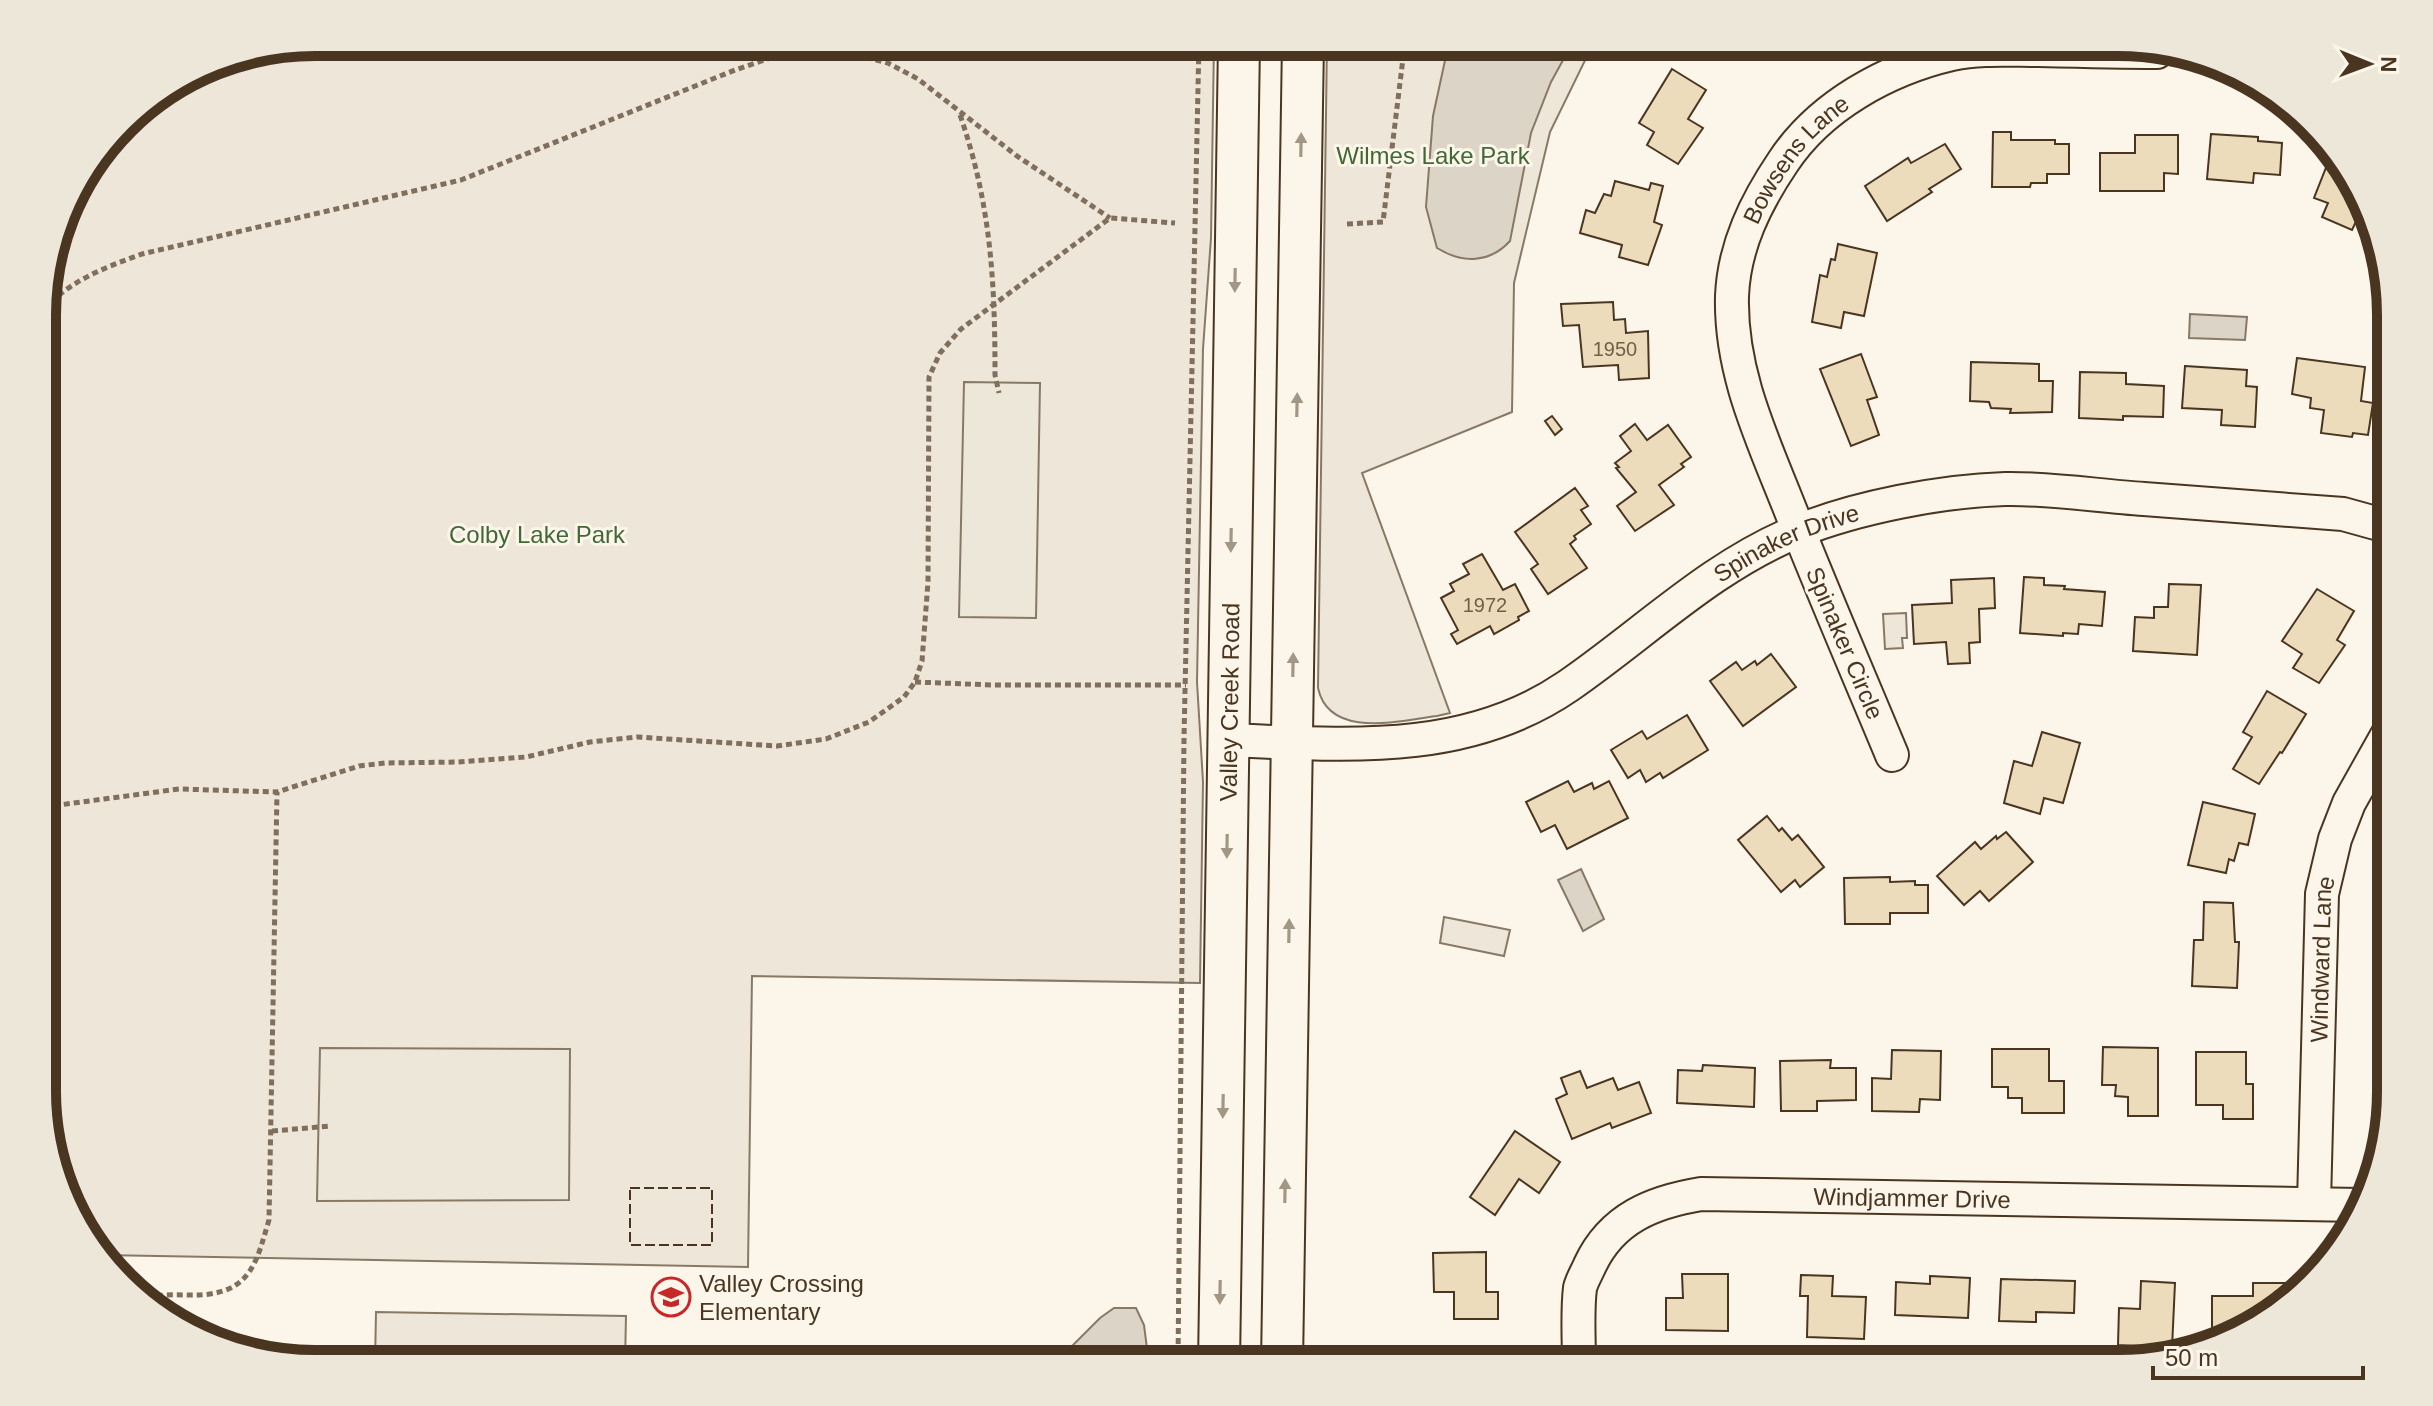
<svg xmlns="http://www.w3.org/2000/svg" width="2433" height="1406" font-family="Helvetica,sans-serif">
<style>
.green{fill:#ede6d9;stroke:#887966;stroke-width:2}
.parking{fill:#ede7d9;stroke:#887966;stroke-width:2}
.water{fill:#dcd4c6;stroke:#887966;stroke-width:2}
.building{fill:#ecdcbc;stroke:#4a3520;stroke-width:2}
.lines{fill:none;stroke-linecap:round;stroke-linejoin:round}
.minor-casing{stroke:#4a3520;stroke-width:36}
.major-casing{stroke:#4a3520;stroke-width:44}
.path{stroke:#7f6f5c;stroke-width:5;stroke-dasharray:6 4;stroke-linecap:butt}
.minor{stroke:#fbf6e9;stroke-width:32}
.major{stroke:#fbf6e9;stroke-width:40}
.fence{stroke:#4a3520;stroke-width:2;stroke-dasharray:10 4;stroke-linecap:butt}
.oneway{fill:#a29684}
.labels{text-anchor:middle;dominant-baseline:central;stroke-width:6;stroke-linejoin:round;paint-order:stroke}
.number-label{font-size:20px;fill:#725f47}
.park-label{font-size:24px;fill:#436837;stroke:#fbf6e9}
.street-label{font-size:24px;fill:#4a3520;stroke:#fbf6e9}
.poi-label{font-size:24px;fill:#4a3520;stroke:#fbf6e9;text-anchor:start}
.rim{fill:none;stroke:#4a3520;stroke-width:10}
</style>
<rect width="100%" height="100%" fill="#fbf6e9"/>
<g class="green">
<path d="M 315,42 L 1214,42 L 1211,238 L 1203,349 L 1197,682 L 1203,782 L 1200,983 L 752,976 L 748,1267 L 101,1255 L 88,1242 L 44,1126 L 44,280 L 70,194 L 135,110 L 211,63 Z"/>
<path d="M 1327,42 L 1594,42 L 1550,132 L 1514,283 L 1512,412 L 1362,473 L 1450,713 L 1437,716 C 1398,721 1329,739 1318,688 Z"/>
<path d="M 1906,613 L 1907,638 L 1902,638 L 1903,648 L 1885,649 L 1883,614 Z"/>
<path d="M 1444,917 L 1510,930 L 1504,956 L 1440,943 Z"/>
<path d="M 376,1312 L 626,1316 L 625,1364 L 375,1364 Z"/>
</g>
<g class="parking">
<path d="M 964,382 L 1040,383 L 1036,618 L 959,617 Z"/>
<path d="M 320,1048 L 570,1049 L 569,1200 L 317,1201 Z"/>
</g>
<g class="water">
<path d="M 1449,42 L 1573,42 L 1551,82 L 1531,133 L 1510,241 C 1490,263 1463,264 1437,248 L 1426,207 L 1433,116 Z"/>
<path d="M 2190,314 L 2247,317 L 2245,340 L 2189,338 Z"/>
<path d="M 1581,869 L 1604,919 L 1583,931 L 1558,880 Z"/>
<path d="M 1114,1308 L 1136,1308 L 1144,1325 L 1149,1364 L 1054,1364 L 1100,1318 Z"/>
</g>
<g class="building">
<path d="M 1672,69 L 1706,90 L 1688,119 L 1703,128 L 1678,164 L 1647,145 L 1654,132 L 1639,123 Z"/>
<path d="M 1993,132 L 2011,132 L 2011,140 L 2055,140 L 2055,144 L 2069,144 L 2069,174 L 2047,174 L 2047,183 L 2031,183 L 2030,187 L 1992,187 Z"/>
<path d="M 2211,134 L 2258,137 L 2258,141 L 2282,143 L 2280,175 L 2254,173 L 2253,183 L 2207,179 Z"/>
<path d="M 2135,135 L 2178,135 L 2178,174 L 2164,173 L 2164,191 L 2100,191 L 2100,153 L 2135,153 Z"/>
<path d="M 1945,144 L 1961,169 L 1929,189 L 1932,192 L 1887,221 L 1865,186 L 1908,158 L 1911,163 Z"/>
<path d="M 2329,160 L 2342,165 L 2354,178 L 2365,212 L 2361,211 L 2352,230 L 2322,217 L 2328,203 L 2314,198 Z"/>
<path d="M 1615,181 L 1649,190 L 1651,183 L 1663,186 L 1654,222 L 1662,225 L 1648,265 L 1619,257 L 1622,245 L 1580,233 L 1586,210 L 1595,213 L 1604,194 L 1611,196 Z"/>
<path d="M 1838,244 L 1877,253 L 1864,316 L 1844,312 L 1841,328 L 1812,322 L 1820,275 L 1827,277 L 1831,259 L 1835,260 Z"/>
<path d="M 1613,302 L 1614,320 L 1625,319 L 1626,333 L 1648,331 L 1649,378 L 1619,380 L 1618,365 L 1583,367 L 1579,325 L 1563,326 L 1561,304 Z"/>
<path d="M 1861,354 L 1877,397 L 1867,400 L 1879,435 L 1851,446 L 1820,369 Z"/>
<path d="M 2297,358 L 2365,367 L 2361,401 L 2373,403 L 2368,435 L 2353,433 L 2352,437 L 2321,433 L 2324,410 L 2310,408 L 2311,398 L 2292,394 Z"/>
<path d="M 1971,362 L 2039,364 L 2039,381 L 2053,381 L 2052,412 L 2010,413 L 2011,409 L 1991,408 L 1989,402 L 1970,401 Z"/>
<path d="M 2185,366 L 2247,370 L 2246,386 L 2257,387 L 2255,427 L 2221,425 L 2222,410 L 2182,408 Z"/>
<path d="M 2080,372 L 2126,373 L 2126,384 L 2164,386 L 2163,417 L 2123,416 L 2123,420 L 2079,418 Z"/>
<path d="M 1552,416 L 1562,429 L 1555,435 L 1545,421 Z"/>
<path d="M 1635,424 L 1647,440 L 1668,425 L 1691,457 L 1681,464 L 1684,467 L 1659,485 L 1674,505 L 1635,531 L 1617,506 L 1636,492 L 1616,468 L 1619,467 L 1615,463 L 1631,451 L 1620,436 Z"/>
<path d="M 1575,488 L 1588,506 L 1581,510 L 1591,524 L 1574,536 L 1576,539 L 1570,544 L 1587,568 L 1548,594 L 1531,569 L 1538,564 L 1515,532 Z"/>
<path d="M 1482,554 L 1503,590 L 1515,584 L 1529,611 L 1518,617 L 1519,620 L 1494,634 L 1490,626 L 1457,644 L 1451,634 L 1458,630 L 1441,598 L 1454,591 L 1450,584 L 1469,574 L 1463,564 Z"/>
<path d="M 2024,577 L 2044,578 L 2044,585 L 2065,586 L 2064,589 L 2105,592 L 2102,626 L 2079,624 L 2078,634 L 2063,633 L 2063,636 L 2020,633 Z"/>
<path d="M 1994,578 L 1995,608 L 1979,609 L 1980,642 L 1969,643 L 1970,663 L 1948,664 L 1946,642 L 1914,644 L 1912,605 L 1952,603 L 1951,580 Z"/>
<path d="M 2169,584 L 2201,585 L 2197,655 L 2133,651 L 2135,617 L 2154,618 L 2154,607 L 2168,607 Z"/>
<path d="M 2317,589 L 2354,611 L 2337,640 L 2345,645 L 2319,683 L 2293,668 L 2302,654 L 2282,641 Z"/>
<path d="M 1771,654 L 1796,687 L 1743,726 L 1710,681 L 1736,662 L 1742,670 L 1755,661 L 1757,665 Z"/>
<path d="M 2267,691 L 2306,714 L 2282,753 L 2280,752 L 2259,784 L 2233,769 L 2252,737 L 2243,732 Z"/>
<path d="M 1687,715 L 1708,750 L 1663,778 L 1660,773 L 1646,782 L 1640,770 L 1628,778 L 1611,750 L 1642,731 L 1647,739 Z"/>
<path d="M 2042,732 L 2080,743 L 2063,803 L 2044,798 L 2040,814 L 2004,803 L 2014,761 L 2032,766 Z"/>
<path d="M 1568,781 L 1574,792 L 1592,783 L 1594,789 L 1609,781 L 1628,818 L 1567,849 L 1555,825 L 1541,832 L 1526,802 Z"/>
<path d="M 2203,802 L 2255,814 L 2248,845 L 2239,843 L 2234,861 L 2229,859 L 2226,873 L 2188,865 Z"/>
<path d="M 1767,816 L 1779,831 L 1782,828 L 1792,840 L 1798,835 L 1824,867 L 1800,887 L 1795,880 L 1781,892 L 1738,840 Z"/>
<path d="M 2006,832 L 2033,862 L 1989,901 L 1980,891 L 1964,905 L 1937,876 L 1975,842 L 1981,849 L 1996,836 L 1997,839 Z"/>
<path d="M 1890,877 L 1890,882 L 1915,881 L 1915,885 L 1928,885 L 1928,913 L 1890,913 L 1890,924 L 1845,924 L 1844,878 Z"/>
<path d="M 2204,902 L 2233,903 L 2235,942 L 2239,942 L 2237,988 L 2192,986 L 2194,940 L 2203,940 Z"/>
<path d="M 2103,1047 L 2158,1048 L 2158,1116 L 2128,1116 L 2128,1097 L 2115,1096 L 2116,1085 L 2102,1085 Z"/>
<path d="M 1992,1049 L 2049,1049 L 2049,1081 L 2064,1081 L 2064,1113 L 2022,1113 L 2022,1098 L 2008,1098 L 2008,1087 L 1992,1087 Z"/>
<path d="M 1892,1050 L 1941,1051 L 1940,1100 L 1920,1099 L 1919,1112 L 1872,1111 L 1872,1078 L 1891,1079 Z"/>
<path d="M 2196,1052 L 2246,1052 L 2246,1084 L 2253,1084 L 2253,1119 L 2223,1119 L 2223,1105 L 2196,1105 Z"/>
<path d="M 2386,1057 L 2390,1057 L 2390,1109 L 2387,1121 L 2384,1121 Z"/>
<path d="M 1831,1060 L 1830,1068 L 1856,1068 L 1856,1100 L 1817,1101 L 1817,1111 L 1781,1111 L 1780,1061 Z"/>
<path d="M 1703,1065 L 1755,1068 L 1754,1107 L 1677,1103 L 1678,1070 L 1702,1071 Z"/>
<path d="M 1580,1071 L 1587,1088 L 1613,1078 L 1618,1090 L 1639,1082 L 1651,1113 L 1612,1128 L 1610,1123 L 1572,1139 L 1556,1099 L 1567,1094 L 1561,1078 Z"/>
<path d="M 1515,1131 L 1560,1162 L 1539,1193 L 1519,1179 L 1495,1215 L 1470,1197 Z"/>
<path d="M 1486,1252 L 1486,1292 L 1498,1292 L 1498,1319 L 1454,1319 L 1454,1292 L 1434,1292 L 1433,1253 Z"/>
<path d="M 1682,1274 L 1728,1274 L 1728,1331 L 1666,1330 L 1666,1298 L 1683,1298 Z"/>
<path d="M 1801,1275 L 1833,1276 L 1832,1296 L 1866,1297 L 1864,1339 L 1807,1337 L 1808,1296 L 1800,1296 Z"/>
<path d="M 1930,1276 L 1970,1278 L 1968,1318 L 1895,1315 L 1896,1282 L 1930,1284 Z"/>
<path d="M 2001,1279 L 2075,1281 L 2074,1313 L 2036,1312 L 2036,1322 L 1999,1321 Z"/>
<path d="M 2141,1281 L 2175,1283 L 2172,1348 L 2118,1345 L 2119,1308 L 2140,1309 Z"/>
<path d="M 2253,1283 L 2290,1283 L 2290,1293 L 2255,1327 L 2212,1340 L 2212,1296 L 2253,1296 Z"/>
<path d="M 1463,1357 L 1496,1358 L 1496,1364 L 1463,1364 Z"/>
</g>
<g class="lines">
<g class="minor-casing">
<g id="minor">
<path id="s1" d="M 1228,740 C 1346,745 1466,756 1568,686 C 1645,633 1710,567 1798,531 C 1858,507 1941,491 2005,489 C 2050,488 2098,496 2144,499 C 2210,504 2276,509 2343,514 L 2390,527"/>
<path id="s2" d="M 1892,755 C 1857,671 1821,588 1788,504 C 1761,436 1730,371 1732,296 C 1734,246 1756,202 1783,162 C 1820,106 1887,69 1952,54 C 1979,48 2009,50 2036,50 C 2077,51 2117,52 2157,52"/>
<path id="s3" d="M 2314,1203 L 2322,894 L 2335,839 L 2349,803 L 2390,730"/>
<path id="s4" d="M 1579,1364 C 1579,1339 1577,1312 1580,1288 C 1582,1280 1587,1272 1590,1265 C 1612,1218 1653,1202 1701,1194 L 2361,1205"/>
</g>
</g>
<g class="major-casing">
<g id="major">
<path id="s5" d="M 1219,1364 L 1239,42"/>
<path d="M 1282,1364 L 1303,42"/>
</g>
</g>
<g class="path">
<path d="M 960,115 C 991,204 995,282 995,375 L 999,393"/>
<path d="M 1347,224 L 1383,222 L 1405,42"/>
<path d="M 44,309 C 71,280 106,267 142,254 L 461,180 L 735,70 L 776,56 L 816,53 L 852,54 L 888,63 L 918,79 L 1017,156 L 1110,218"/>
<path d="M 915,682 L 994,685 L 1186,685"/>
<path d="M 44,807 L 179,789 L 277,792 L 359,766 L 385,763 L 458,762 L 526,757 L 590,742 L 637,737 L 777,746 L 826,739 L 869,722 L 904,697 L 915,682 L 922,661 L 928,582 L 929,377 L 940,353 L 961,329 L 1110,218 L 1175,223"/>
<path d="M 272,1131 L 331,1126"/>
<path d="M 147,1298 C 171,1292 188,1297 210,1294 C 253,1288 258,1256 269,1220 L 277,792"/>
<path d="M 1178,1364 L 1184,738 L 1199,42"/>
</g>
<use href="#minor" class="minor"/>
<use href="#major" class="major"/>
<rect class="fence" x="630" y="1188" width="82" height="57"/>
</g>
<defs><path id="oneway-solid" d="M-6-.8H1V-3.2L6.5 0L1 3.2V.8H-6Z" transform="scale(2)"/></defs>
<g class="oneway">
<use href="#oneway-solid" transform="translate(1301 145) rotate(-89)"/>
<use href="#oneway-solid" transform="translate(1235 280) rotate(91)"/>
<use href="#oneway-solid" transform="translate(1297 405) rotate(-89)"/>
<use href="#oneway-solid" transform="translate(1231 540) rotate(91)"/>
<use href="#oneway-solid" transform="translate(1293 665) rotate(-89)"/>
<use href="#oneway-solid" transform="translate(1227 846) rotate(91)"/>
<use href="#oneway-solid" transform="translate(1289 931) rotate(-89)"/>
<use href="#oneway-solid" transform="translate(1223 1106) rotate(91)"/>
<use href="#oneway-solid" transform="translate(1285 1191) rotate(-89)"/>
<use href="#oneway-solid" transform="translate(1220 1292) rotate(91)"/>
</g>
<defs>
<g id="school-ring" transform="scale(2)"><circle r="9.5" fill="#fbf6e9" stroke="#c62828" stroke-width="1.5"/><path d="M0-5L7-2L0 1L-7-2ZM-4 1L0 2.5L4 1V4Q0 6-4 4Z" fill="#c62828"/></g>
</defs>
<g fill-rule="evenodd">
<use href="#school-ring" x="671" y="1297"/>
</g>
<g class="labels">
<g class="number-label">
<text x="1615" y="349">1950</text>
<text x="1485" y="605">1972</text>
</g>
<g class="park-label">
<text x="1433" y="155">Wilmes Lake Park</text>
<text x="537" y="534">Colby Lake Park</text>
</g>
<g class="street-label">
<text stroke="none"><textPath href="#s2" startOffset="644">Bowsens Lane</textPath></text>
<text stroke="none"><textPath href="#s1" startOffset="614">Spinaker Drive</textPath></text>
<text transform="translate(1845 643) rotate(67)">Spinaker Circle</text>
<text stroke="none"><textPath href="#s5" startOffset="662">Valley Creek Road</textPath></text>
<text stroke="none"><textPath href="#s3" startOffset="244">Windward Lane</textPath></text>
<text stroke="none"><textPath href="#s4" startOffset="450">Windjammer Drive</textPath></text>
</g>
<g class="poi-label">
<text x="699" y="1283">Valley Crossing<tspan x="699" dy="28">Elementary</tspan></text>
</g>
</g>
<path d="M0 0H2433V1406H0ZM315 56H2118A259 259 0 0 1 2377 315V1091A259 259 0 0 1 2118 1350H315A259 259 0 0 1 56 1091V315A259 259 0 0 1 315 56Z" fill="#ede7d9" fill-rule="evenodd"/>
<path class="rim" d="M315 56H2118A259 259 0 0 1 2377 315V1091A259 259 0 0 1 2118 1350H315A259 259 0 0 1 56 1091V315A259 259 0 0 1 315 56Z"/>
<g transform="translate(2369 64) rotate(91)" stroke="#fbf6e9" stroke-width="6" paint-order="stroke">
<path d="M0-6L14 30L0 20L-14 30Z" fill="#4a3520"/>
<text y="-12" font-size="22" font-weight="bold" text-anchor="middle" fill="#4a3520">N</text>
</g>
<path d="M2153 1366v12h210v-12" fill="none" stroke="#4a3520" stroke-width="4"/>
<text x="2165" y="1366" font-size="24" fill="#4a3520" stroke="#fbf6e9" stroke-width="6" paint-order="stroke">50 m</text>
</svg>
